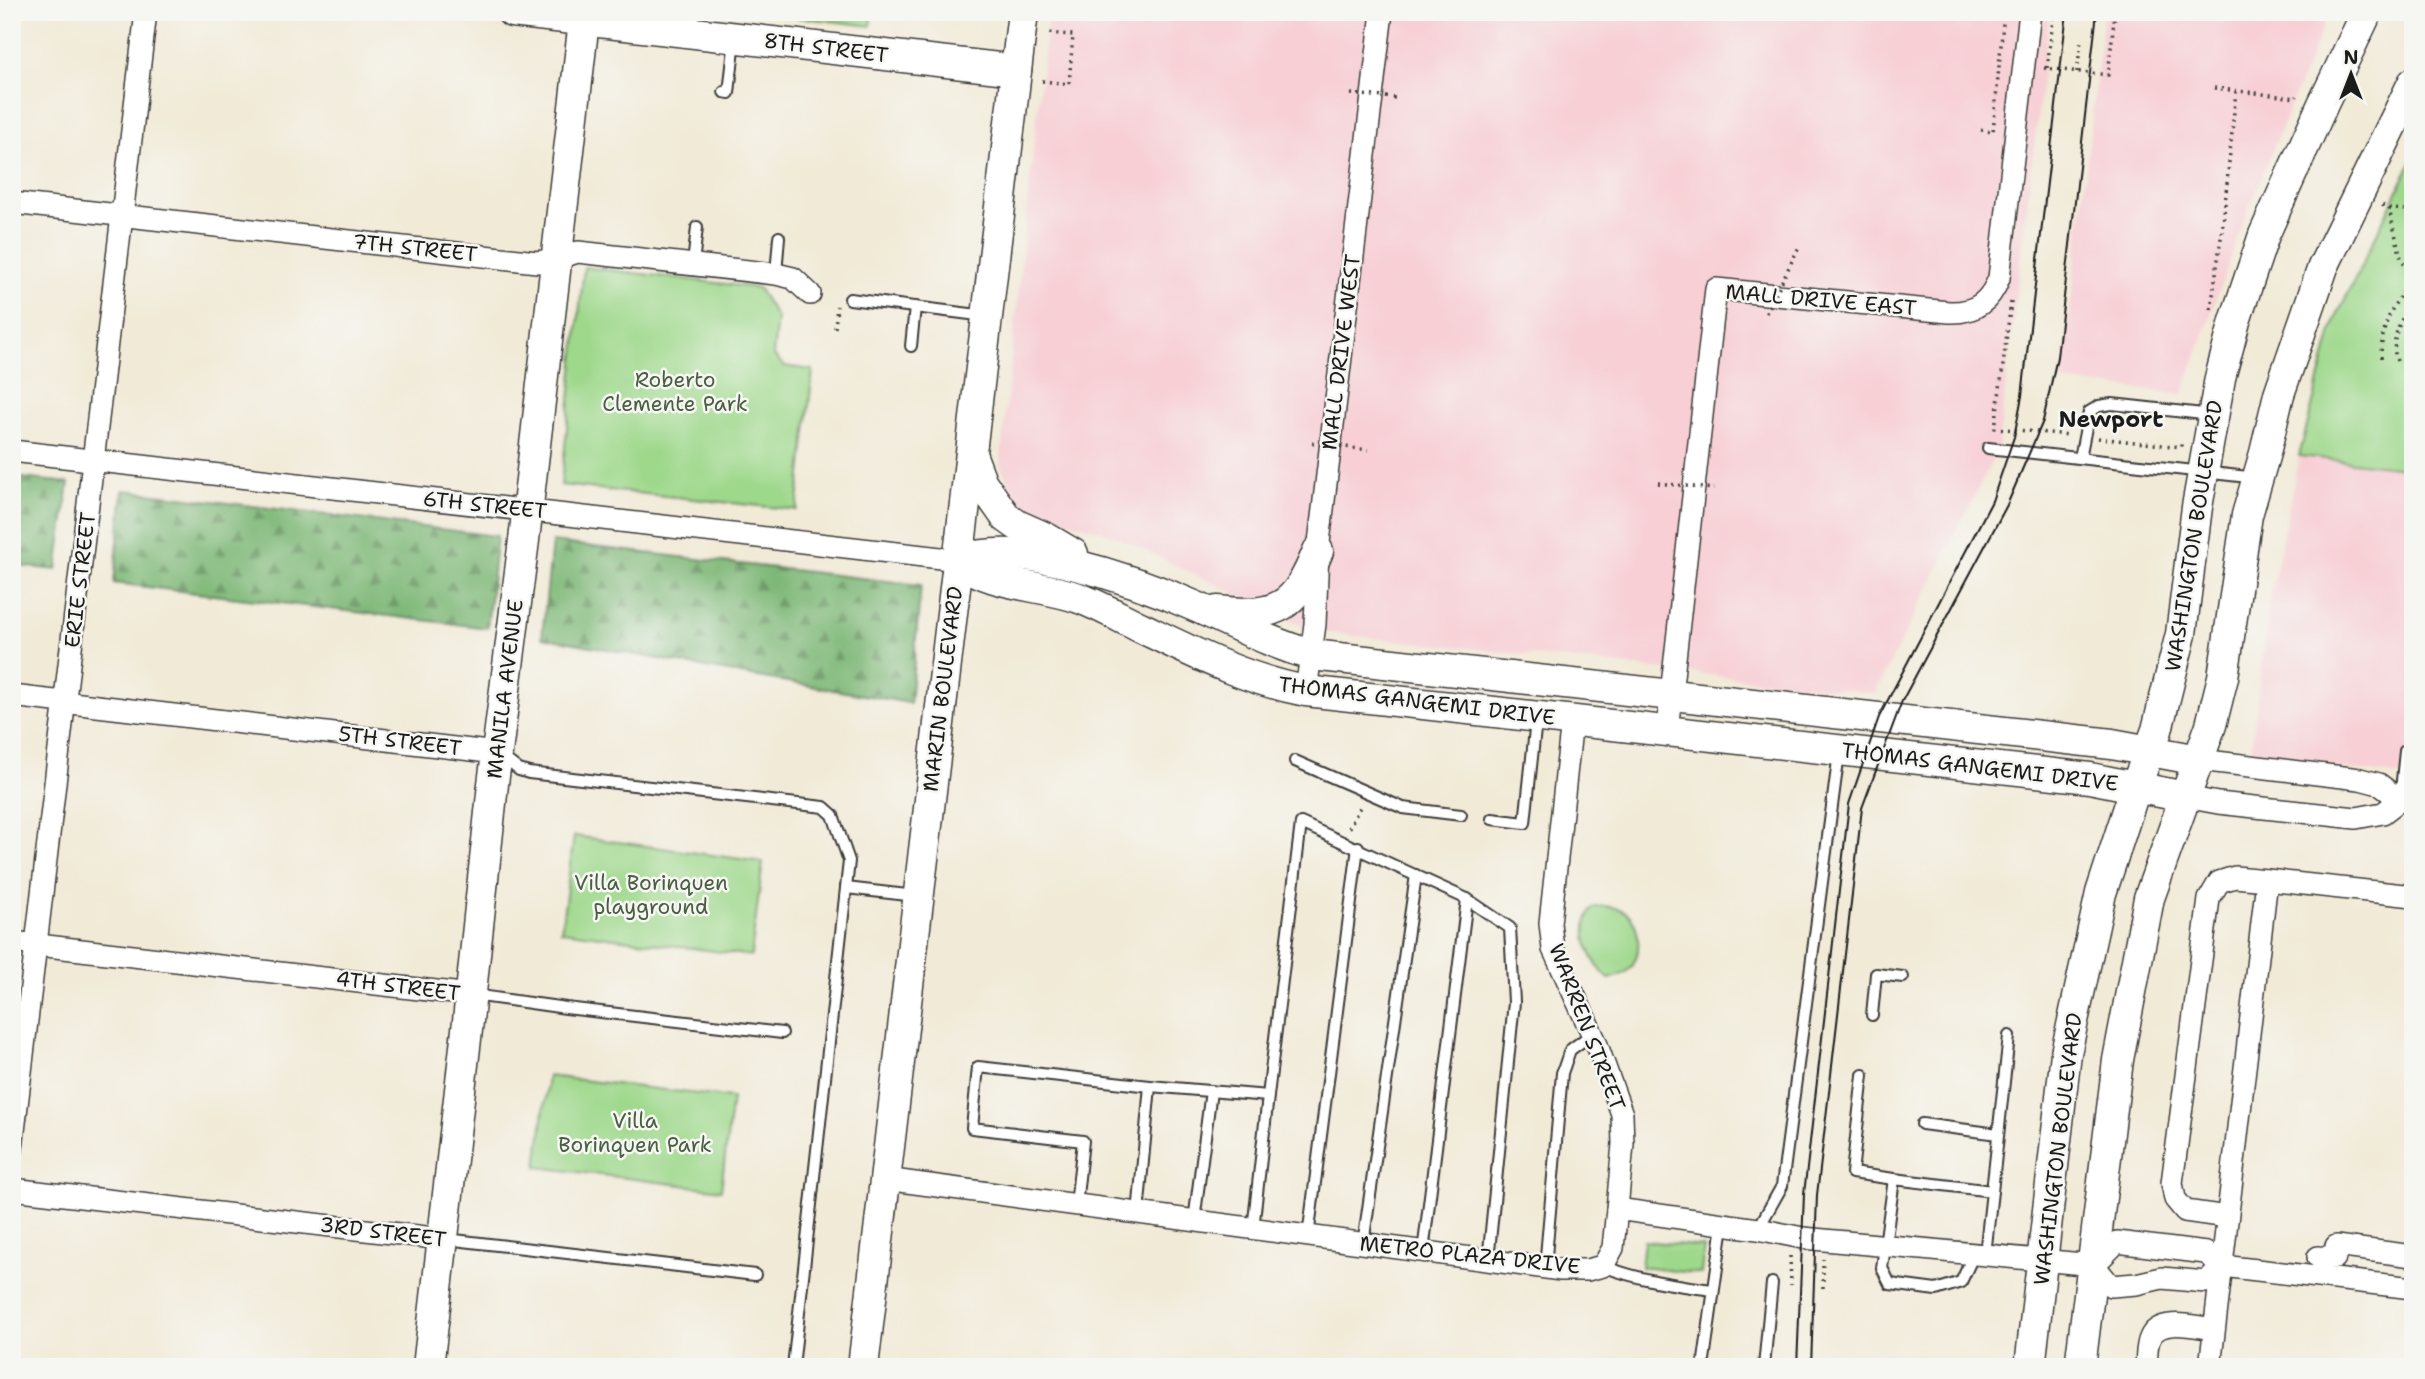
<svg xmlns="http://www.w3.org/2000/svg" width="2425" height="1379" font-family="'Shantell Sans',sans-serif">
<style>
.built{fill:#f7cfd5}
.forest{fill:url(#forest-firs);stroke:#4d6a4a;stroke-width:2}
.green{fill:#9ed88b;stroke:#5d7a54;stroke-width:2}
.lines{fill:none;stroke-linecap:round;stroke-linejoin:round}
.lane-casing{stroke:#3c3b38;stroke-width:14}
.street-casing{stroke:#3c3b38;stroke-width:24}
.secondary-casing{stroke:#3c3b38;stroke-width:33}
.path{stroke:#3c3b38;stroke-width:3.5;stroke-dasharray:2 5;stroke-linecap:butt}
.lane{stroke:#fff;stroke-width:10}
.street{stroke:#fff;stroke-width:21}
.secondary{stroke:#fff;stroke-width:30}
.tram{stroke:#1c1c1c;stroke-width:2}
.path-bridge{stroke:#3c3b38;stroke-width:3.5;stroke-dasharray:2 5;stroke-linecap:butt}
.labels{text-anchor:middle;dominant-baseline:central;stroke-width:5;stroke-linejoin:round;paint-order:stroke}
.street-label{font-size:21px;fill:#1c1c1c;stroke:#f6f6f2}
.park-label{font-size:21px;fill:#4a5e43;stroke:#f6f6f2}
.neighbourhood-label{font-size:23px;font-weight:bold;fill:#1c1c1c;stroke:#f6f6f2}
</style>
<defs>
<pattern id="forest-firs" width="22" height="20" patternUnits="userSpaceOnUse" patternTransform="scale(1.75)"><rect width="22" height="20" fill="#7eb877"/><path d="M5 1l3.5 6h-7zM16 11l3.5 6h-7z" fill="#669561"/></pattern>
</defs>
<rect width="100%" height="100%" fill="#f6f6f2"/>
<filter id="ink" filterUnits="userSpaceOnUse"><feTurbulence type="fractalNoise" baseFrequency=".0143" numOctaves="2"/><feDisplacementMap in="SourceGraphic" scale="14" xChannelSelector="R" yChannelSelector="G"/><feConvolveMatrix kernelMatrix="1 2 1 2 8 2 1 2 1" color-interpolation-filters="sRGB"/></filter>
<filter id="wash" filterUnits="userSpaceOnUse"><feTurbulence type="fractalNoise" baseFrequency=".00686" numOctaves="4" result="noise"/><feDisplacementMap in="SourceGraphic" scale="28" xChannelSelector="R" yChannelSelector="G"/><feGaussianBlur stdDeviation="1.57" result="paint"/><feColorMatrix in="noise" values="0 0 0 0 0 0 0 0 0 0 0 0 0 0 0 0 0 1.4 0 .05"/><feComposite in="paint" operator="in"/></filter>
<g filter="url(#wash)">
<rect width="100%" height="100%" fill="#f1ead7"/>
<g class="built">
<path d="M 1048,12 L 2050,12 L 1998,449 L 1875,693 L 1312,631 L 1111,534 L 1019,506 L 1000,465 Z"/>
<path d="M 2104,12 L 2329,12 L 2243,222 L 2183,394 L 2062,381 Z"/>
<path d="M 2299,456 L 2413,469 L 2413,777 L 2250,758 L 2269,605 Z"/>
</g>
<g class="forest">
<path d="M 12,477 L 69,483 L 57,570 L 12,565 Z"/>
<path d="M 123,490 L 497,536 L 487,628 L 114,583 Z"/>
<path d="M 552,542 L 921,585 L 910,703 L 723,671 L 542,637 Z"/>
</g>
<g class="green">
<path d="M 754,12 L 872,12 L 871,26 Z"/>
<path d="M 2413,159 L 2413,469 L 2299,456 L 2335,320 Z"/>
<path d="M 584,267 L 758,288 L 777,318 L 773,355 L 784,366 L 813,370 L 797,510 L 561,485 Z"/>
<path d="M 574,836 L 763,862 L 751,956 L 561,931 Z"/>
<path d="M 1605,906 C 1610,907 1617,907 1622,910 C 1640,919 1642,949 1633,965 C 1627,974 1618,977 1609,979 C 1590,962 1577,930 1593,908 Z"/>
<path d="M 548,1076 L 732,1098 L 721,1190 L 537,1167 Z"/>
<path d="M 1644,1241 L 1704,1247 L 1701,1274 L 1641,1267 Z"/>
</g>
</g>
<g filter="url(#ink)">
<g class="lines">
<g class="lane-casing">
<g id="lane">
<path d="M 724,92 L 729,93 L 735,39"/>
<path d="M 693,265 L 697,227"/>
<path d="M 776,274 L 779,237"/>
<path d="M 850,299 L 986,316"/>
<path d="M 911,346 L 915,307"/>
<path d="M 1988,448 L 2257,478"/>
<path d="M 2080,458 L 2089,412 L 2099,406 L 2112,404 L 2212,415"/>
<path d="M 501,756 L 519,770 L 529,773 L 824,807 L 833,815 L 849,861 L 793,1367"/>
<path d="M 1295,761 L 1403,808 L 1461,815"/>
<path d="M 2400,800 L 2405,751"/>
<path d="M 1492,819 L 1525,823 L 1536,720"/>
<path d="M 846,888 L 916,896"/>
<path d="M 473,995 L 566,1008 L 782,1033"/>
<path d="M 1872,1015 L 1876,974 L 1903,977"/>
<path d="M 1863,1075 L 1852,1173 L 1894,1179"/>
<path d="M 1922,1124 L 1998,1134"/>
<path d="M 1076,1205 L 1083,1141 L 972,1128 L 978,1067 L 1150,1086 L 1268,1096 L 1301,823 L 1467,899 L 1510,928 L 1514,1002 L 1488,1261"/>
<path d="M 1138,1214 L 1150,1086"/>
<path d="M 1194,1221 L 1211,1091"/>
<path d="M 1253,1229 L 1268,1096"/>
<path d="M 1758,1229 L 1782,1186 L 1839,753"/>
<path d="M 1308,1237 L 1358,847"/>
<path d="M 446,1239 L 755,1275"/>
<path d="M 1363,1244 L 1416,875"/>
<path d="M 1423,1252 L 1467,899"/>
<path d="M 1974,1254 L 1961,1282 L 1936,1290 L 1890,1284 L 1882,1268 L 1894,1179 L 1992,1191"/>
<path d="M 1985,1255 L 2009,1036"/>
<path d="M 1603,1266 C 1639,1280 1674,1285 1713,1290"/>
<path d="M 1545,1268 L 1562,1073 L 1570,1050 L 1592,1034"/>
<path d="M 1703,1367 L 1723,1225"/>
<path d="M 1764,1367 L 1772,1283"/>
</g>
</g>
<g class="street-casing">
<g id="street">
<path d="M 12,203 L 537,262 L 551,260 L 578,252 L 776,274 L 793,278 L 810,294"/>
<path d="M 12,451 L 958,560"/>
<path d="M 1306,691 L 1315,624 L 1318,551 L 1382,12"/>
<path d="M 12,696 L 497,753"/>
<path d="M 1572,720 L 1550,923 L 1553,949 L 1596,1042 L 1622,1114 L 1623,1144 L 1617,1209"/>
<path d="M 1667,731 L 1716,289 L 1949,312 C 1975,313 1990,302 1999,278 L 2030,12"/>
<path d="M 2199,760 L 2360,779 L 2379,784 L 2400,800 L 2413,802"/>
<path d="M 2185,797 L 2218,803 L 2356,818 L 2383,813 L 2400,800"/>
<path d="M 12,942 L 471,995"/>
<path d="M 12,1148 L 146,12"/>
<path d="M 885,1179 L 1561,1270 L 1587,1270 L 1603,1266 L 1613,1248 L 1617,1209 L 1758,1229 L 1803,1238 L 2094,1265"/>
<path d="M 12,1189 L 443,1239"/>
<path d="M 2227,1217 L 2185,1211 L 2175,1199 L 2172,1183 L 2209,899 L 2219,882 L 2235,877 L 2267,880"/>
<path d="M 2318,1257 L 2335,1258 L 2336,1246 L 2413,1256"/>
<path d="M 2094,1265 L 2117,1242 L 2206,1253 L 2222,1266 L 2413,1288"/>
<path d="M 2094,1265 L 2111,1286 L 2136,1284 L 2162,1278 L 2206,1282 L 2222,1266"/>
<path d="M 2146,1367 C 2147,1358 2146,1346 2150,1338 C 2159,1316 2196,1327 2214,1329"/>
<path d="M 2210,1367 L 2267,880 L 2413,896"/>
</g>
</g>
<g class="secondary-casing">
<g id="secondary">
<path d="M 512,12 L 1016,70"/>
<path d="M 971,454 L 982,483 L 1006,517 L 1017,525 L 1046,538 L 1073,554"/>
<path d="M 958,560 C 997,549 1030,554 1068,563 C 1113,574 1157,589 1199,608 C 1237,625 1272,644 1312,655 L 2112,744 L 2199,760"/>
<path d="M 958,560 C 991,586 1040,584 1079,598 C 1101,606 1121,618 1142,628 C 1196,654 1247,680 1306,691 L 2090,778 L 2185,797"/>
<path d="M 1217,611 C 1278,618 1295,608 1318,551"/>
<path d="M 428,1367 L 468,1021 L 493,784 L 524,540 L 585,12"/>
<path d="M 863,1367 L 1023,12"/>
<path d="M 2030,1367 L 2066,1053 L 2101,893 L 2136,786 L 2157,730 L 2181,634 L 2197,507 L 2220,378 L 2235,321 L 2264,235 L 2323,104 L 2367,12"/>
<path d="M 2080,1367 L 2118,1060 L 2149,898 L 2211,725 L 2223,677 L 2247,515 L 2265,453 L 2279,394 L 2323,267 L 2413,83"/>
</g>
</g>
<g class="path">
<path d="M 2044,68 L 2108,75 L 2115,12"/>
<path d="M 2047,68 L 2054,12"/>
<path d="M 2077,72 L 2081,41"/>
<path d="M 1042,81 L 1069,84 L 1073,35 L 1047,33"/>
<path d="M 2214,88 L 2296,98 L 2297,96"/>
<path d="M 1981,130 L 1993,132 L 2004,12"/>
<path d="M 2382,205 L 2389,209 L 2401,258 L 2413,277"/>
<path d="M 2389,209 L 2413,210"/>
<path d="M 2011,302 L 1995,428 L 2070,435"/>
<path d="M 2211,309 L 2223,224 L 2236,91"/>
<path d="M 835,328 L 837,306"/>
<path d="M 2381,358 C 2381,328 2391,303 2413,282"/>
<path d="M 2397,361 C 2389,340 2401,318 2413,301"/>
<path d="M 2098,438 L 2181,447 L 2181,443"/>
<path d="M 1349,828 L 1360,807"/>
<path d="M 1790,1256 L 1791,1285"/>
<path d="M 1823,1288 L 1823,1259"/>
</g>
<use href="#lane" class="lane"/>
<use href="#street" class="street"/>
<use href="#secondary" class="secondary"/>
<g class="tram">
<path d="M 1797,1367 L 1804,1194 L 1849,804 L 1879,717 L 1992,501 L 2014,437 L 2022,396 L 2067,12"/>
<path d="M 1811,1367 L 1817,1195 L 1862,808 L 1902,701 L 2007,505 L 2043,421 L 2057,357 L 2097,12"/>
</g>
<g class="path-bridge">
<path d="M 1351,94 L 1396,98"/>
<path d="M 1766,313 L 1800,245"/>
<path d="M 1312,443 L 1368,450"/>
<path d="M 1658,483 L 1714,489"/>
</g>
</g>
</g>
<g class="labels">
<g class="street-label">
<text transform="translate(826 48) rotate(7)">8TH STREET</text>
<text transform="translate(415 248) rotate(6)">7TH STREET</text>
<text transform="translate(1821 300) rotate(5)">MALL DRIVE EAST</text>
<text transform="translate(1341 352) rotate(-83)">MALL DRIVE WEST</text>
<text transform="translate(485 505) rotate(6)">6TH STREET</text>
<text transform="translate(2194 536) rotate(-81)">WASHINGTON BOULEVARD</text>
<text transform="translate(80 580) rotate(-83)">ERIE STREET</text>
<text transform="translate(505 689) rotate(-83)">MANILA AVENUE</text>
<text transform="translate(943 689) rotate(-83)">MARIN BOULEVARD</text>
<text transform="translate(1417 701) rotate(7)">THOMAS GANGEMI DRIVE</text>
<text transform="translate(400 741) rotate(7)">5TH STREET</text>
<text transform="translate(1980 767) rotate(7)">THOMAS GANGEMI DRIVE</text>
<text transform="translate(398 986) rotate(7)">4TH STREET</text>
<text transform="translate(1587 1027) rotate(69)">WARREN STREET</text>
<text transform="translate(2058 1149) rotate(-83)">WASHINGTON BOULEVARD</text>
<text transform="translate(383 1232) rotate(7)">3RD STREET</text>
<text transform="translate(1470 1255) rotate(6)">METRO PLAZA DRIVE</text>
</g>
<g class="park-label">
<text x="675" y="380">Roberto<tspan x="675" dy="24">Clemente Park</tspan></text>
<text x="651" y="883">Villa Borinquen<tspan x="651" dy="24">playground</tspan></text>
<text x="635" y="1121">Villa<tspan x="635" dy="24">Borinquen Park</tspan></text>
</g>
<g class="neighbourhood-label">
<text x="2111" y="419">Newport</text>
</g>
</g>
<rect width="2425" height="1379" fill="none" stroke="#f6f6f2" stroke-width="42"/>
<g transform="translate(2351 74)" stroke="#f6f6f2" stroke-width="5" paint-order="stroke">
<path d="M0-5L12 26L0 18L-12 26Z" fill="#1c1c1c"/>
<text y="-10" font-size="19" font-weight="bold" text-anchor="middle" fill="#1c1c1c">N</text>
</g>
</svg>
